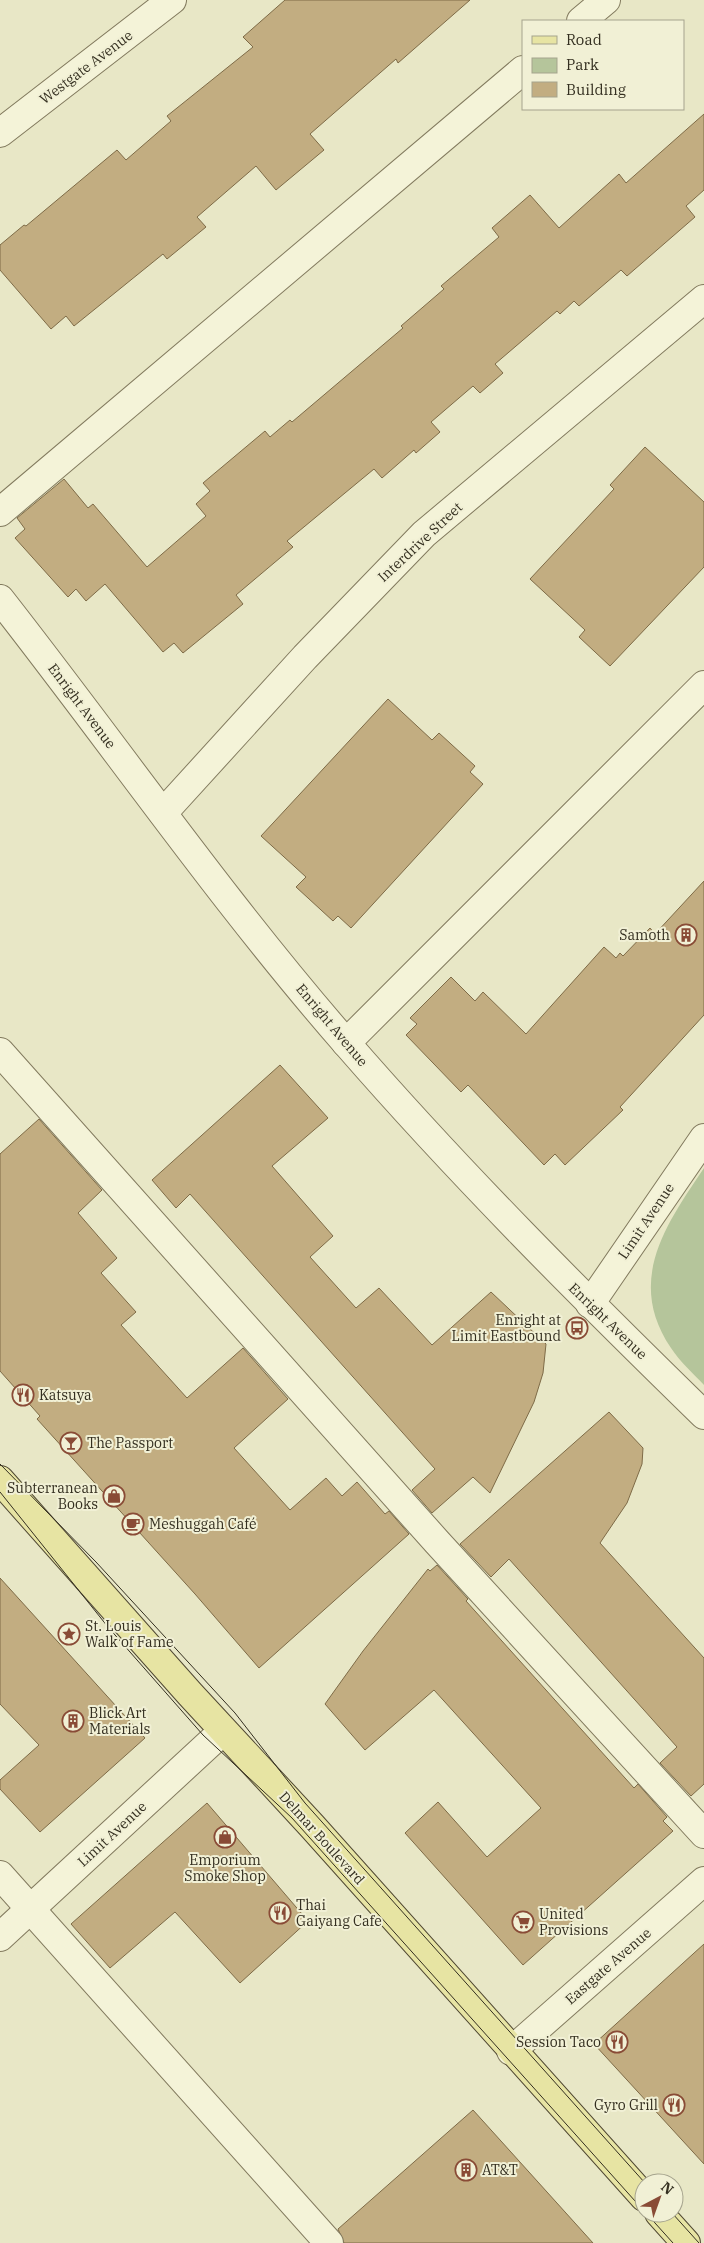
<svg xmlns="http://www.w3.org/2000/svg" width="704" height="2243" font-family="'IBM Plex Serif',serif">
<style>
.green{fill:#b5c59b}
.building{fill:#c2ad81;stroke:#7e6b47}
.lines{fill:none;stroke-linecap:round;stroke-linejoin:round}
.minor-casing{stroke:#827a5e;stroke-width:30}
.major-casing{stroke:#504832;stroke-width:30}
.minor{stroke:#f4f3d8;stroke-width:28}
.major{stroke:#e7e4a3;stroke-width:28}
.tram{stroke:#342f20;stroke-width:1}
.labels{text-anchor:middle;dominant-baseline:central;stroke-width:4;stroke-linejoin:round;paint-order:stroke}
.street-label{font-size:14px;fill:#342f20;stroke:#f1f0d5}
.poi-label{font-size:14px;fill:#342f20;stroke:#f1f0d5;text-anchor:start}
</style>
<rect width="100%" height="100%" fill="#e8e7c6"/>
<path class="green" d="M 704,1168 L 704,1385 C 693,1373 680,1362 671,1348 C 626,1281 665,1226 704,1168 Z"/>
<g class="building">
<path d="M 285,0 L 470,0 L 398,63 L 396,59 L 310,134 L 324,150 L 276,190 L 256,166 L 197,217 L 206,227 L 167,259 L 163,254 L 74,326 L 66,316 L 51,329 L 0,270 L 0,245 L 24,225 L 26,226 L 117,150 L 126,160 L 171,121 L 167,116 L 253,47 L 243,37 Z"/>
<path d="M 704,114 L 704,190 L 686,206 L 695,217 L 627,276 L 621,270 L 579,306 L 574,301 L 560,314 L 557,311 L 495,364 L 503,373 L 480,393 L 473,386 L 431,422 L 440,432 L 416,453 L 414,450 L 382,478 L 374,469 L 287,541 L 293,547 L 236,595 L 243,604 L 183,653 L 174,643 L 163,652 L 105,584 L 86,601 L 76,589 L 68,597 L 15,538 L 25,529 L 17,518 L 64,479 L 88,508 L 93,504 L 147,567 L 206,516 L 196,504 L 210,491 L 203,483 L 265,431 L 270,437 L 290,420 L 292,422 L 403,328 L 401,326 L 444,289 L 441,286 L 499,237 L 492,228 L 530,195 L 559,228 L 619,174 L 626,183 Z"/>
<path d="M 645,447 L 704,502 L 704,567 L 610,666 L 579,637 L 585,630 L 530,579 L 614,489 L 610,485 Z"/>
<path d="M 388,699 L 432,740 L 439,733 L 475,766 L 470,772 L 483,784 L 351,928 L 338,916 L 333,921 L 296,887 L 306,877 L 261,836 Z"/>
<path d="M 704,881 L 704,1015 L 620,1107 L 623,1110 L 565,1165 L 555,1154 L 544,1165 L 468,1085 L 461,1092 L 406,1035 L 417,1024 L 410,1018 L 451,977 L 475,1001 L 483,992 L 526,1034 L 604,947 L 616,958 L 620,953 L 623,956 L 650,928 L 655,934 Z"/>
<path d="M 280,1065 L 328,1118 L 272,1166 L 333,1236 L 310,1257 L 356,1308 L 379,1288 L 432,1345 L 491,1292 L 546,1344 L 543,1373 L 534,1402 L 490,1493 L 473,1477 L 432,1513 L 412,1490 L 435,1469 L 190,1194 L 176,1208 L 152,1180 Z"/>
<path d="M 39,1119 L 102,1190 L 78,1213 L 117,1258 L 101,1273 L 136,1312 L 121,1325 L 187,1398 L 243,1348 L 288,1399 L 234,1448 L 290,1510 L 326,1478 L 342,1496 L 357,1482 L 385,1514 L 389,1511 L 409,1534 L 259,1668 L 195,1594 L 37,1419 L 40,1416 L 0,1371 L 0,1154 Z"/>
<path d="M 609,1412 L 643,1448 L 642,1464 L 627,1503 L 600,1543 L 704,1658 L 704,1784 L 691,1796 L 660,1763 L 677,1747 L 509,1559 L 491,1577 L 460,1544 Z"/>
<path d="M 437,1565 L 468,1599 L 466,1601 L 634,1788 L 638,1784 L 667,1817 L 663,1821 L 673,1831 L 523,1965 L 405,1833 L 438,1802 L 487,1857 L 541,1808 L 434,1690 L 365,1750 L 325,1704 L 363,1651 L 428,1569 L 430,1571 Z"/>
<path d="M 0,1578 L 145,1738 L 40,1832 L 0,1789 L 0,1780 L 39,1745 L 0,1704 Z"/>
<path d="M 207,1803 L 308,1921 L 240,1983 L 175,1912 L 110,1968 L 71,1924 Z"/>
<path d="M 704,1944 L 704,2164 L 594,2044 Z"/>
<path d="M 473,2110 L 593,2243 L 344,2243 L 338,2229 Z"/>
</g>
<g class="lines">
<g class="minor-casing">
<g id="minor">
<path d="M 581,21 L 606,0"/>
<path d="M 0,133 L 172,0"/>
<path d="M 0,512 L 523,70"/>
<path d="M 0,599 C 116,747 223,902 347,1044 C 460,1174 581,1295 704,1415"/>
<path d="M 163,813 L 305,657 L 424,534 L 704,299"/>
<path d="M 346,1043 L 704,685"/>
<path d="M 0,1052 L 437,1542 L 704,1834"/>
<path d="M 590,1304 L 704,1138"/>
<path d="M 0,1875 L 329,2243"/>
<path d="M 0,1937 L 223,1731"/>
<path d="M 511,2051 L 704,1881"/>
</g>
</g>
<g class="major-casing">
<g id="major">
<path d="M 0,1480 L 190,1694 L 312,1826 L 644,2197"/>
<path d="M 659,2213 L 686,2243"/>
</g>
</g>
<use href="#minor" class="minor"/>
<use href="#major" class="major"/>
<g class="tram">
<path d="M 0,1464 L 96,1562 L 235,1713 L 305,1803 L 645,2183"/>
<path d="M 0,1492 L 108,1627 L 203,1735 L 292,1818 L 644,2211"/>
<path d="M 646,2213 L 673,2243"/>
<path d="M 672,2213 L 699,2243"/>
</g>
</g>
<defs>
<g id="building-ring" transform="scale(1.125)"><circle r="9.5" fill="#f1f0d5" stroke="#894b36" stroke-width="1.5"/><path d="M-4-6H4V6H1V3H-1V6H-4ZM-2.5-4.3h1.7v1.8h-1.7ZM.8-4.3h1.7v1.8H.8ZM-2.5-1h1.7V.8h-1.7ZM.8-1h1.7V.8H.8Z" fill="#894b36"/></g>
<g id="bus-ring" transform="scale(1.125)"><circle r="9.5" fill="#f1f0d5" stroke="#894b36" stroke-width="1.5"/><path d="M-5-6H5V4H4V6H2V4H-2V6H-4V4H-5ZM-3.5-4V0h7V-4ZM-3.5 1.2v1.5H-2V1.2ZM2 1.2v1.5H3.5V1.2Z" fill="#894b36"/></g>
<g id="restaurant-ring" transform="scale(1.125)"><circle r="9.5" fill="#f1f0d5" stroke="#894b36" stroke-width="1.5"/><path d="M-5-6h1v4h1v-4h1v4h1v-4h1v5L-1.5 .5V6h-2V.5L-5-1ZM5-6V6H3V1.5H1.5Q1.5-4 5-6Z" fill="#894b36"/></g>
<g id="bar-ring" transform="scale(1.125)"><circle r="9.5" fill="#f1f0d5" stroke="#894b36" stroke-width="1.5"/><path d="M-6-5H6L.8 .8V4.5H3.5V6h-7V4.5H-.8V.8Z" fill="#894b36"/></g>
<g id="shop-ring" transform="scale(1.125)"><circle r="9.5" fill="#f1f0d5" stroke="#894b36" stroke-width="1.5"/><path d="M-5-2.5h2.3a2.7 3.5 0 0 1 5.4 0H5L5.5 6h-11ZM-1.5-2.5h3a1.5 2.3 0 0 0-3 0Z" fill="#894b36"/></g>
<g id="cafe-ring" transform="scale(1.125)"><circle r="9.5" fill="#f1f0d5" stroke="#894b36" stroke-width="1.5"/><path d="M-5.5-4.5H6V0H3Q3 3.5 0 3.5H-2.5Q-5.5 3.5-5.5 0ZM3-3.2v2h1.7v-2ZM-6 4.5H4V6H-6Z" fill="#894b36"/></g>
<g id="sight-ring" transform="scale(1.125)"><circle r="9.5" fill="#f1f0d5" stroke="#894b36" stroke-width="1.5"/><path d="M0-6L1.8-2.2L6-1.7L2.9 1.2L3.7 5.4L0 3.3L-3.7 5.4L-2.9 1.2L-6-1.7L-1.8-2.2Z" fill="#894b36"/></g>
<g id="supermarket-ring" transform="scale(1.125)"><circle r="9.5" fill="#f1f0d5" stroke="#894b36" stroke-width="1.5"/><path d="M-6-5.5h2.5l.6 2H6L4.5 2H-2.5L-4.4-4H-6ZM-1.5 3.2a1.3 1.3 0 1 0 .1 0ZM3 3.2a1.3 1.3 0 1 0 .1 0Z" fill="#894b36"/></g>
</defs>
<g fill-rule="evenodd">
<use href="#building-ring" x="686" y="935"/>
<use href="#bus-ring" x="577" y="1328"/>
<use href="#restaurant-ring" x="23" y="1395"/>
<use href="#bar-ring" x="71" y="1443"/>
<use href="#shop-ring" x="114" y="1496"/>
<use href="#cafe-ring" x="133" y="1524"/>
<use href="#sight-ring" x="69" y="1634"/>
<use href="#building-ring" x="73" y="1721"/>
<use href="#shop-ring" x="225" y="1837"/>
<use href="#restaurant-ring" x="280" y="1913"/>
<use href="#supermarket-ring" x="523" y="1922"/>
<use href="#restaurant-ring" x="617" y="2042"/>
<use href="#restaurant-ring" x="674" y="2105"/>
<use href="#building-ring" x="466" y="2170"/>
</g>
<g class="labels">
<g class="street-label">
<text transform="translate(86 67) rotate(-37)">Westgate Avenue</text>
<text transform="translate(420 542) rotate(-43)">Interdrive Street</text>
<text transform="translate(82 706) rotate(53)">Enright Avenue</text>
<text transform="translate(332 1025) rotate(50)">Enright Avenue</text>
<text transform="translate(646 1221) rotate(-56)">Limit Avenue</text>
<text transform="translate(608 1321) rotate(44)">Enright Avenue</text>
<text transform="translate(112 1834) rotate(-43)">Limit Avenue</text>
<text transform="translate(322 1838) rotate(48)">Delmar Boulevard</text>
<text transform="translate(608 1966) rotate(-41)">Eastgate Avenue</text>
</g>
<g class="poi-label">
<text x="670" y="935" text-anchor="end">Samoth</text>
<text x="561" y="1320" text-anchor="end">Enright at<tspan x="561" dy="16">Limit Eastbound</tspan></text>
<text x="39" y="1395">Katsuya</text>
<text x="87" y="1443">The Passport</text>
<text x="98" y="1488" text-anchor="end">Subterranean<tspan x="98" dy="16">Books</tspan></text>
<text x="149" y="1524">Meshuggah Café</text>
<text x="85" y="1626">St. Louis<tspan x="85" dy="16">Walk of Fame</tspan></text>
<text x="89" y="1713">Blick Art<tspan x="89" dy="16">Materials</tspan></text>
<text x="225" y="1860" text-anchor="middle">Emporium<tspan x="225" dy="16">Smoke Shop</tspan></text>
<text x="296" y="1905">Thai<tspan x="296" dy="16">Gaiyang Cafe</tspan></text>
<text x="539" y="1914">United<tspan x="539" dy="16">Provisions</tspan></text>
<text x="601" y="2042" text-anchor="end">Session Taco</text>
<text x="658" y="2105" text-anchor="end">Gyro Grill</text>
<text x="482" y="2170">AT&amp;T</text>
</g>
</g>
<rect x="522" y="20" width="162" height="90" fill="#f1f0d5" stroke="#a5a38d"/>
<rect x="532" y="36" width="25" height="8" fill="#e7e4a3" stroke="#a5a38d"/>
<text x="566" y="45" font-size="15" fill="#342f20">Road</text>
<rect x="532" y="58" width="25" height="15" fill="#b5c59b" stroke="#a5a38d"/>
<text x="566" y="70" font-size="15" fill="#342f20">Park</text>
<rect x="532" y="82" width="25" height="15" fill="#c2ad81" stroke="#a5a38d"/>
<text x="566" y="95" font-size="15" fill="#342f20">Building</text>
<g transform="translate(659 2198) rotate(41)"><circle r="24" fill="#f1f0d5" stroke="#a5a38d"/>
<path d="M0-4L9 19L0 12L-9 19Z" fill="#894b36"/>
<text y="-8" font-size="14" font-weight="bold" text-anchor="middle" fill="#342f20">N</text>
</g>
</svg>
